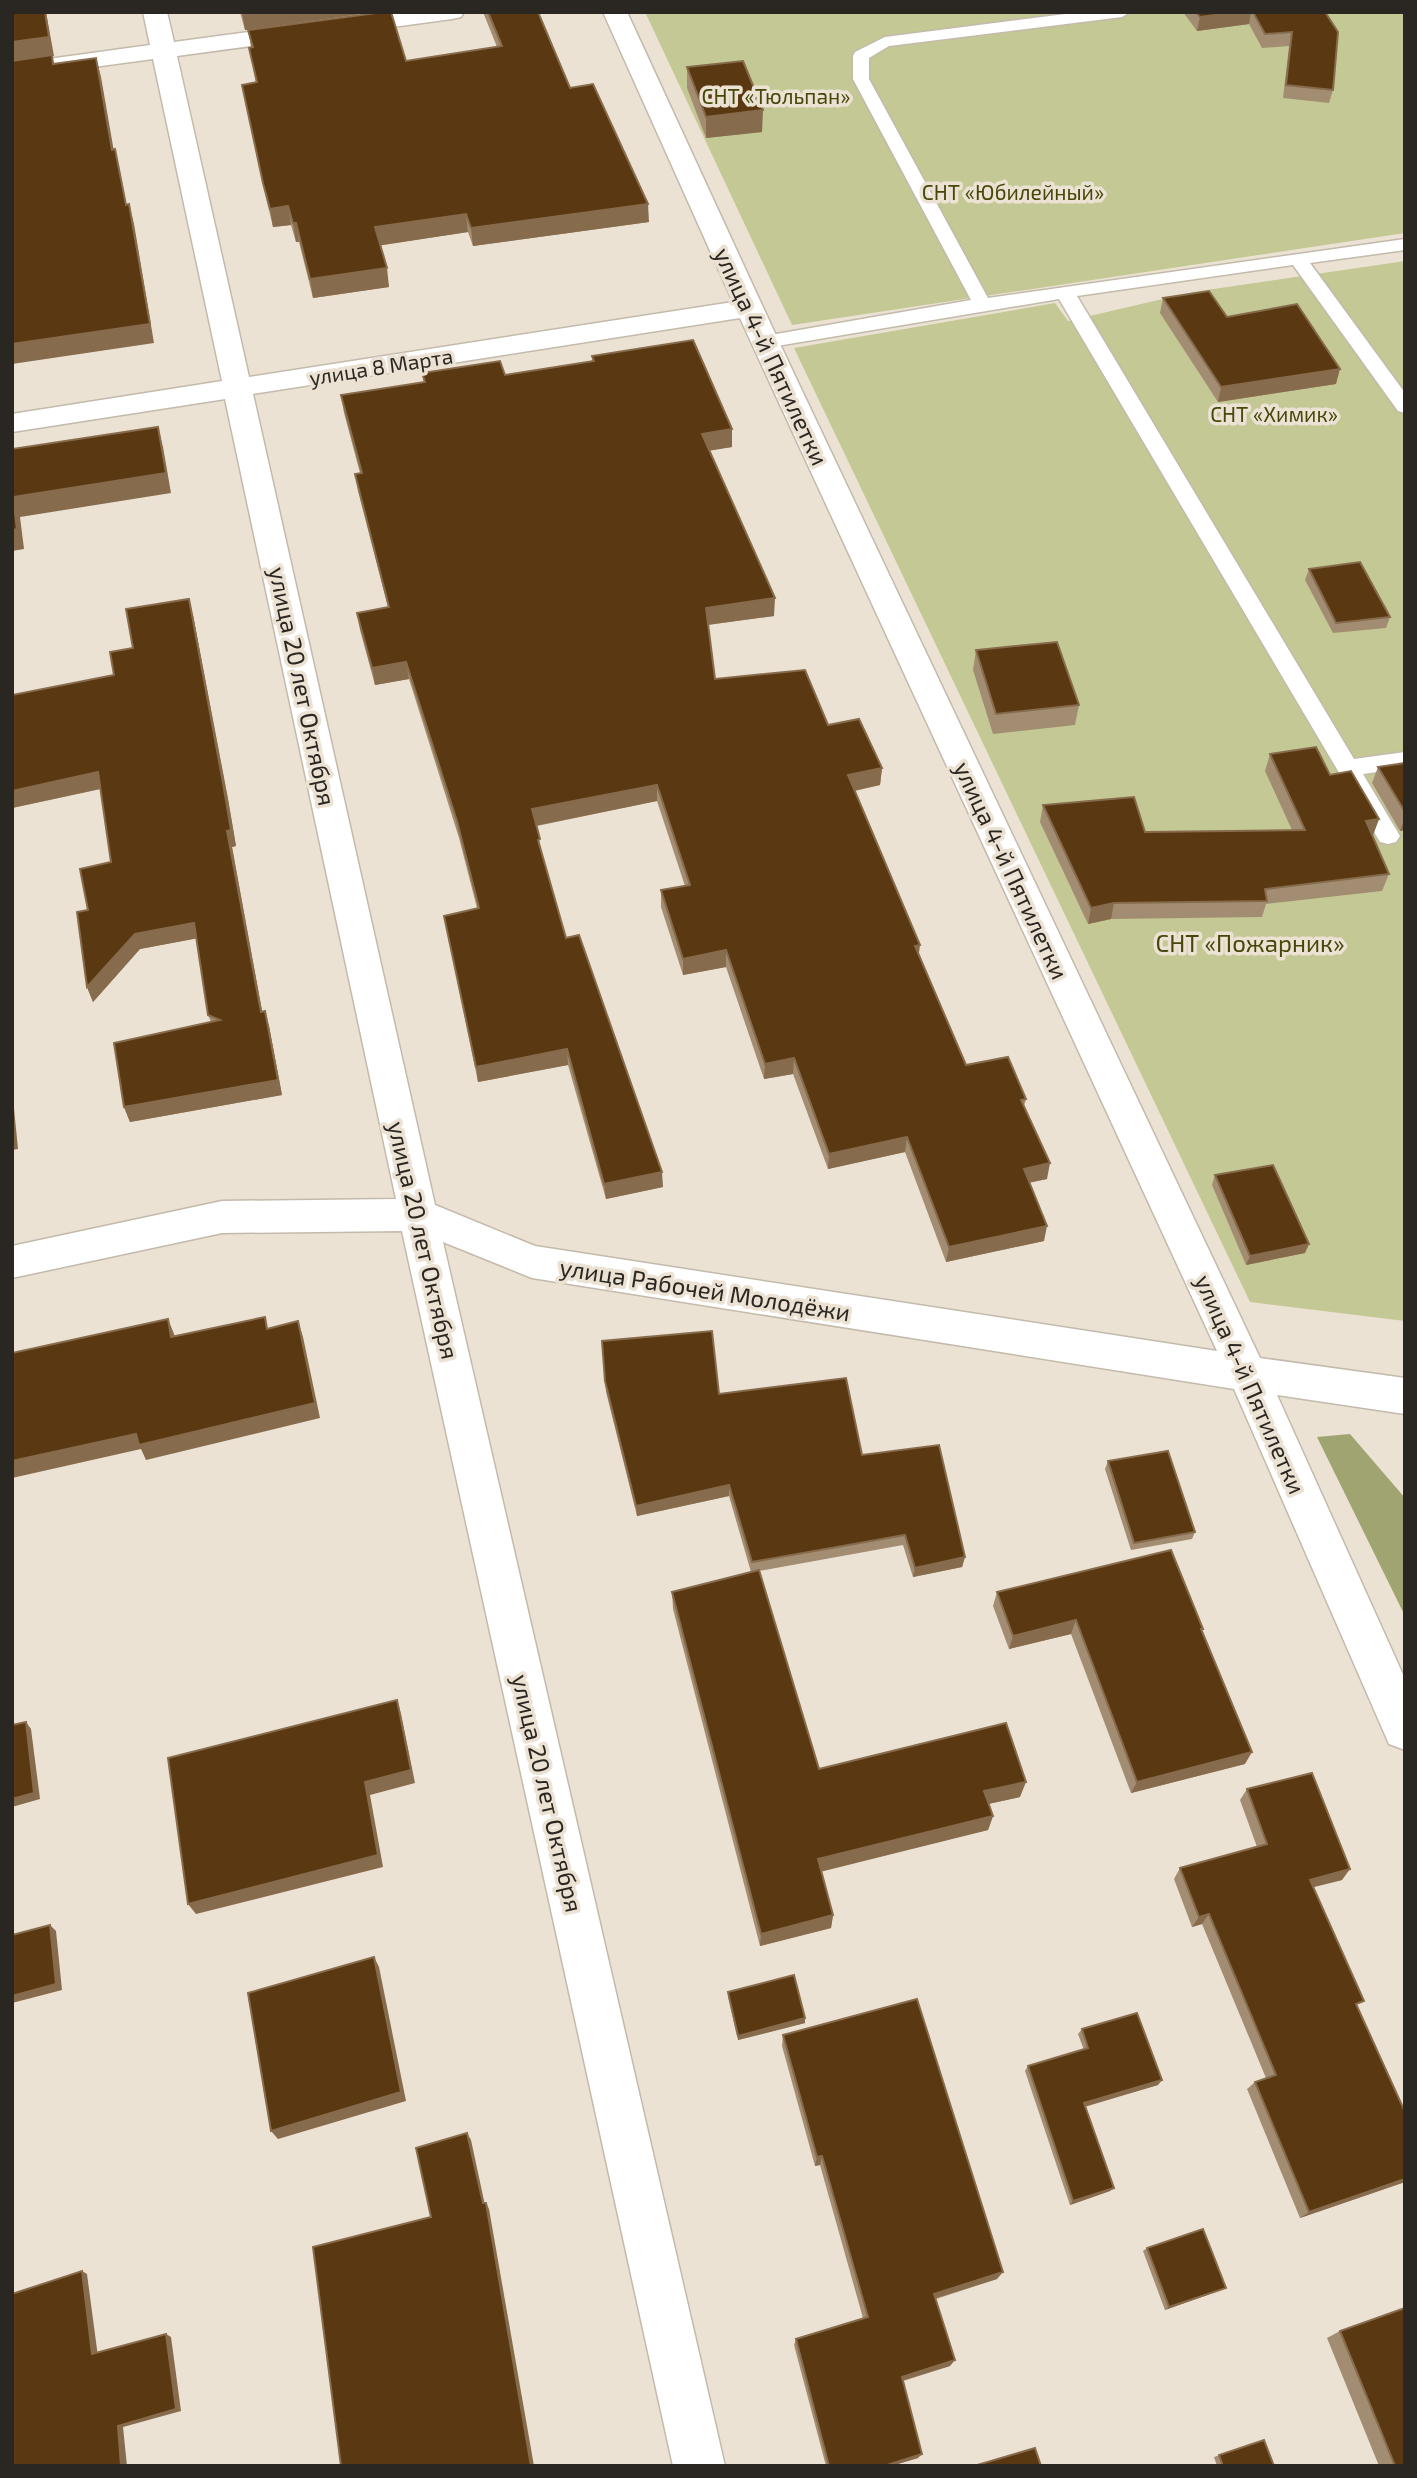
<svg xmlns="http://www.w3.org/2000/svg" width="1417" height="2478" font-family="'Exo 2',sans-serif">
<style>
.green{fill:#c3c894}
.forest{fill:#9fa470}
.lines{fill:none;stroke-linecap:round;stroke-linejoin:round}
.lane-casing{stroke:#c3baab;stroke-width:3}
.street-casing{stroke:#c3baab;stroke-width:3}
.lane{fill:#fff;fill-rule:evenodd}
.street{fill:#fff;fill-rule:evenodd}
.wall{fill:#a38d72}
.shaded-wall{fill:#866b4c}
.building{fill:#5a3812;stroke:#866b4c;stroke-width:2}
.labels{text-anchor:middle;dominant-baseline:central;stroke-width:7;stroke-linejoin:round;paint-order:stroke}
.far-park-label{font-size:21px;fill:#454808;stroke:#ece2d3}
.far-street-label{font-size:21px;fill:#2a2621;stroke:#ece2d3}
.street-label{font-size:24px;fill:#2a2621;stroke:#ece2d3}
.park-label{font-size:24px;fill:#454808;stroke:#ece2d3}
</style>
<rect width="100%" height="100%" fill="#ece2d3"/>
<g class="green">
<path d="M 645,12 L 1405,12 L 1405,233 L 792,325 Z"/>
<path d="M 1405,261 L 1405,1321 L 1250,1302 L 794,348 L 1055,303 L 1068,321 L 1193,292 Z"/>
</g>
<path class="forest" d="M 1350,1434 L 1405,1498 L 1405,1616 L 1317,1437 Z"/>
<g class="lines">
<g class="lane-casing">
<path id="lane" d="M 1081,12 L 1130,12 L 1122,17 L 889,46 L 869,58 L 869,79 L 988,298 L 1405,239 L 1405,250 L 1310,263 L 1405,393 L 1405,413 L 1398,411 L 1293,265 L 1077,296 L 1354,759 L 1405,752 L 1405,768 L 1363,774 L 1400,836 L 1396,842 L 1388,844 L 1380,842 L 1059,299 L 765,348 L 755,342 L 765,336 L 971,300 L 853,79 L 853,56 L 855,52 L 885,37 Z"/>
</g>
<g class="street-casing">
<path id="street" d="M 143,12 L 167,12 L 174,42 L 396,12 L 464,12 L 461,17 L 452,19 L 177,56 L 249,377 L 733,302 L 603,12 L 627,12 L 779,342 L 1260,1358 L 1405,1378 L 1405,1414 L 1277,1395 L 1405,1679 L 1405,1750 L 1389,1744 L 1234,1389 L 532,1278 L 443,1242 L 725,2466 L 673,2466 L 402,1231 L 222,1233 L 12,1278 L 12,1246 L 222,1201 L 396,1199 L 225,399 L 12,432 L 12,414 L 222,381 L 153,59 L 12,78 L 12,64 L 150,45 ZM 740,318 L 751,342 L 1217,1351 L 535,1246 L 435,1205 L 253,394 Z"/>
</g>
<use href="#lane" class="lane"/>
<use href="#street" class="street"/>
</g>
<g class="wall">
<path d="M 240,12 L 375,12 L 245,30 Z"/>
<path d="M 483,12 L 538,12 L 570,88 L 649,222 L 473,246 L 468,232 L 380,245 L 389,287 L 313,298 L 299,242 L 296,242 L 291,225 L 273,227 L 267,202 L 246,103 L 256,83 L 249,48 L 251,47 L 248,30 L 406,61 L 497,47 Z"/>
<path d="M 1183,12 L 1325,12 L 1333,90 L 1329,103 L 1283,98 L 1289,46 L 1262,48 L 1249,24 L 1197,31 Z"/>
<path d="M 687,67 L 762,132 L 706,138 L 687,88 Z"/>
<path d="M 1163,298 L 1227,317 L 1336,384 L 1218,402 L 1160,313 Z"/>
<path d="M 592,356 L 732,429 L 732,447 L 709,450 L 774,616 L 708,625 L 715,679 L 828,725 L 882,768 L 880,785 L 855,791 L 919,956 L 966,1065 L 1026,1099 L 1024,1106 L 1047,1179 L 1029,1183 L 1044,1241 L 946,1262 L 905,1152 L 828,1169 L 793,1074 L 764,1079 L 726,967 L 683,975 L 661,907 L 661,890 L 685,886 L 657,801 L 537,826 L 541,852 L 566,938 L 663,1187 L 606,1199 L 568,1065 L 478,1082 L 444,916 L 477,908 L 459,838 L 409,679 L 375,685 L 360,630 L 357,613 L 388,607 L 358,491 L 355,474 L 360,473 L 344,413 L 341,395 L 424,382 L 422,373 L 505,375 L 592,361 Z"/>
<path d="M 1309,569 L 1390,617 L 1386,628 L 1333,633 L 1305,580 Z"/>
<path d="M 193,615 L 228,799 L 236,846 L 232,847 L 262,1011 L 269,1026 L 282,1095 L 130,1122 L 124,1107 L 211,1022 L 208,1015 L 197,938 L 140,949 L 93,1002 L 87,987 L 88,910 L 111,862 L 101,789 L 12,808 L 133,648 Z"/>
<path d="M 976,650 L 1079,705 L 1075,725 L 993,734 L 973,670 Z"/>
<path d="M 1270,754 L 1330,775 L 1379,819 L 1373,835 L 1372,835 L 1389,874 L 1382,891 L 1266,904 L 1262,917 L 1111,919 L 1088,924 L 1040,822 L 1043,805 L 1145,832 L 1292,830 L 1265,771 Z"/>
<path d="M 1405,763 L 1405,830 L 1400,831 L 1372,783 L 1378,767 Z"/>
<path d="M 1215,1175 L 1305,1253 L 1246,1265 L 1212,1185 Z"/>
<path d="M 602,1341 L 719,1394 L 862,1455 L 965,1557 L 962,1567 L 913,1577 L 903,1545 L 759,1571 L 819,1769 L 1020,1797 L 988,1804 L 993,1816 L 988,1830 L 821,1871 L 833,1915 L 831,1928 L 760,1946 L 673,1609 L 672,1592 L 751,1572 L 729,1496 L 637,1516 L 606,1392 Z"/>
<path d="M 1108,1461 L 1195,1532 L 1192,1539 L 1131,1550 L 1105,1469 Z"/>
<path d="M 997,1592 L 1202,1631 L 1245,1764 L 1131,1793 L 1071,1634 L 1009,1649 L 993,1606 Z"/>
<path d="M 1247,1789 L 1342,1880 L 1313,1887 L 1357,2008 L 1405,2182 L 1300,2218 L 1247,2089 L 1255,2082 L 1266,2078 L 1202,1924 L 1192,1927 L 1174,1879 L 1180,1868 L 1257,1847 L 1240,1800 Z"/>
<path d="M 728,1992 L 805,2023 L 738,2040 L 728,1997 Z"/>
<path d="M 1082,2029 L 1158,2085 L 1085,2106 L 1110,2191 L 1070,2205 L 1025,2071 L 1028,2066 L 1084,2050 L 1078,2034 Z"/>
<path d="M 783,2035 L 997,2279 L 936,2299 L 950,2366 L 903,2381 L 918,2458 L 891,2466 L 826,2466 L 794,2345 L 796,2339 L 863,2318 L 820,2165 L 815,2166 L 782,2046 Z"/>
<path d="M 1147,2248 L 1221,2290 L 1165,2310 L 1143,2251 Z"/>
<path d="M 1340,2331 L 1405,2466 L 1379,2466 L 1327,2338 Z"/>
<path d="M 1264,2440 L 1274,2466 L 1217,2466 L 1214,2457 Z"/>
</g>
<g class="shaded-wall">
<path d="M 45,12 L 46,12 L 54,56 L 52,56 L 57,75 L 12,61 L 12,42 Z"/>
<path d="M 242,12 L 375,12 L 245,30 Z"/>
<path d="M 1238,12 L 1251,12 L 1249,24 L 1197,31 L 1200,17 Z"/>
<path d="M 96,58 L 101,77 L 117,169 L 112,150 Z"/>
<path d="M 763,110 L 762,132 L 706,138 L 706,117 Z"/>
<path d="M 129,204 L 134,224 L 154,343 L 12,364 L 12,344 Z"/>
<path d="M 648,204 L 649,222 L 473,246 L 471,228 Z"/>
<path d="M 288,206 L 291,225 L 273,227 L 270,209 Z"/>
<path d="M 466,214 L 468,232 L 377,246 L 375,227 Z"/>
<path d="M 293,223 L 296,223 L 299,242 L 296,242 Z"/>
<path d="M 387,268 L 389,287 L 313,298 L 310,279 Z"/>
<path d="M 1340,369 L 1336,384 L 1218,402 L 1221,387 Z"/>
<path d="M 158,427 L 163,447 L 171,493 L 20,517 L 24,549 L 12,551 L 13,497 Z"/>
<path d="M 732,429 L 732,447 L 702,452 L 702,434 Z"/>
<path d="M 775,598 L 774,616 L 706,625 L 706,608 Z"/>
<path d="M 189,599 L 193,615 L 228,799 L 236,846 L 232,847 L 265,1027 L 261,1012 L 227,831 Z"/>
<path d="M 406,662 L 409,679 L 375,685 L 372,668 Z"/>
<path d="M 882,768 L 880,785 L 847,792 L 848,775 Z"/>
<path d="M 98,772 L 104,788 L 12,808 L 12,791 Z"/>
<path d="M 657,785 L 657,801 L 534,826 L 532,809 Z"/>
<path d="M 1405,818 L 1405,830 L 1400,831 Z"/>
<path d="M 1379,819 L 1373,835 L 1360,838 L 1366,821 Z"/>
<path d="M 1114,903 L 1111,919 L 1088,924 L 1091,908 Z"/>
<path d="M 194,923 L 199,938 L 140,949 L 93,1002 L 87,987 L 135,934 Z"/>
<path d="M 920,945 L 918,961 L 915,946 Z"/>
<path d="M 726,950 L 726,967 L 683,975 L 683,959 Z"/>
<path d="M 265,1011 L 269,1026 L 282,1095 L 130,1122 L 124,1107 Z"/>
<path d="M 567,1049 L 568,1065 L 478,1082 L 476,1067 Z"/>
<path d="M 794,1058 L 793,1074 L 764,1079 L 765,1064 Z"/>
<path d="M 12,1088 L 18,1149 L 12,1150 Z"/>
<path d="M 907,1137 L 905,1152 L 828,1169 L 829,1154 Z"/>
<path d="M 1050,1163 L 1047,1179 L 1021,1184 L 1024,1169 Z"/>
<path d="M 662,1172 L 663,1187 L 606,1199 L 604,1184 Z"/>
<path d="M 1047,1226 L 1044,1241 L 946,1262 L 949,1247 Z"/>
<path d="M 1309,1244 L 1305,1253 L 1246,1265 L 1250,1256 Z"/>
<path d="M 168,1319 L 174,1334 L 177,1352 L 171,1337 Z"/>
<path d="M 298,1321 L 303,1337 L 320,1418 L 146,1460 L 141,1449 L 12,1478 L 12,1461 Z"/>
<path d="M 729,1485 L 729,1496 L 637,1516 L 636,1506 Z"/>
<path d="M 965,1557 L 962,1567 L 913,1577 L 915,1568 Z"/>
<path d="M 1076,1620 L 1071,1634 L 1009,1649 L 1013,1636 Z"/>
<path d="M 397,1700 L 401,1714 L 415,1783 L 370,1795 L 383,1867 L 196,1914 L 188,1904 L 365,1782 Z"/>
<path d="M 26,1722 L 31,1729 L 40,1799 L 12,1807 L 12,1799 Z"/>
<path d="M 1252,1752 L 1245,1764 L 1131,1793 L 1137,1782 Z"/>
<path d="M 1026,1782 L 1020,1797 L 979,1806 L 984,1791 Z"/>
<path d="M 993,1816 L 988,1830 L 816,1873 L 818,1859 Z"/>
<path d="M 1350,1869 L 1342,1880 L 1302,1890 L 1310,1880 Z"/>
<path d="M 1209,1914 L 1202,1924 L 1192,1927 L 1199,1917 Z"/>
<path d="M 833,1915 L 831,1928 L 760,1946 L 761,1934 Z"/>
<path d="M 50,1925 L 56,1931 L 62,1990 L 12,2003 L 12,1996 Z"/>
<path d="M 374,1957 L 379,1967 L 406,2101 L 278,2139 L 271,2131 Z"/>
<path d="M 805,2018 L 805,2023 L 738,2040 L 738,2036 Z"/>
<path d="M 1162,2080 L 1158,2085 L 1081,2108 L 1084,2103 Z"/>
<path d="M 467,2133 L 471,2140 L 486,2210 L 483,2203 Z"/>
<path d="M 822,2156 L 820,2165 L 815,2166 L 817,2157 Z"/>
<path d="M 1405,2179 L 1405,2182 L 1300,2218 L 1309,2212 Z"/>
<path d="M 1114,2188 L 1110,2191 L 1070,2205 L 1073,2201 Z"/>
<path d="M 486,2203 L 489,2209 L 534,2466 L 531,2466 Z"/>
<path d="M 82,2271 L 87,2274 L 98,2357 L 92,2354 Z"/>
<path d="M 1003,2272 L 997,2279 L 930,2300 L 934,2294 Z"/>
<path d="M 1226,2288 L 1221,2290 L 1165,2310 L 1169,2307 Z"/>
<path d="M 166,2334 L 171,2337 L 181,2411 L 123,2427 L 127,2466 L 121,2466 L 118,2426 Z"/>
<path d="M 955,2360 L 950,2366 L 898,2382 L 902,2377 Z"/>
<path d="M 922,2454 L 918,2458 L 891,2466 L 884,2466 Z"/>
</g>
<g class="building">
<path d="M 12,12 L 45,12 L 49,37 L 12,42 Z"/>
<path d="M 384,12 L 391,12 L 406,61 L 502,46 L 488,12 L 538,12 L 570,88 L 593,84 L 648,204 L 471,228 L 466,214 L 375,227 L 387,268 L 310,279 L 296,223 L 293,223 L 288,206 L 270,209 L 263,183 L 242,85 L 257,82 L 249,48 L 253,47 L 248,30 Z"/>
<path d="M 1196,12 L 1238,12 L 1200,17 Z"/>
<path d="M 1253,12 L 1325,12 L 1338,32 L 1333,90 L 1286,85 L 1292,32 L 1265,34 Z"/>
<path d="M 52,55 L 53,64 L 96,58 L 112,150 L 115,149 L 126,205 L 129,204 L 150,324 L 12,344 L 12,61 Z"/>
<path d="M 743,61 L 763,110 L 706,117 L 687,67 Z"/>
<path d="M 1209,291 L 1227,317 L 1297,304 L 1340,369 L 1221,387 L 1163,298 Z"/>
<path d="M 693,340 L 732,429 L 702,434 L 775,598 L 706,608 L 715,679 L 805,670 L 828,725 L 859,719 L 882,768 L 848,775 L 920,945 L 915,946 L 966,1065 L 1008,1057 L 1026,1099 L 1021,1100 L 1050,1163 L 1024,1169 L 1047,1226 L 949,1247 L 907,1137 L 829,1154 L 794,1058 L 765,1064 L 726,950 L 683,959 L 661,890 L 690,885 L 657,785 L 532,809 L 540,839 L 538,840 L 566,938 L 579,935 L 662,1172 L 604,1184 L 567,1049 L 476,1067 L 444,916 L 479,908 L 457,821 L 406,662 L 372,668 L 357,613 L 389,607 L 355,474 L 362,473 L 341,395 L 425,382 L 422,373 L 500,361 L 505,375 L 594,361 L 592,356 Z"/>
<path d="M 158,427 L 166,473 L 13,497 L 17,529 L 12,530 L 12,449 Z"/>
<path d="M 1360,562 L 1390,617 L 1336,623 L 1309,569 Z"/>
<path d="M 189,599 L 223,783 L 231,830 L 227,831 L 261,1012 L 265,1011 L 278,1080 L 124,1107 L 114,1043 L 220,1020 L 208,1015 L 194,923 L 135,934 L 87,987 L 77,912 L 88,910 L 80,869 L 111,862 L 98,772 L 12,791 L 12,695 L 114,675 L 110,652 L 133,648 L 126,609 Z"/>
<path d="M 1057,642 L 1079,705 L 996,714 L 976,650 Z"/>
<path d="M 1316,747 L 1330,775 L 1351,771 L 1379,819 L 1366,821 L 1389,874 L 1265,889 L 1267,901 L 1114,903 L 1091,908 L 1043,805 L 1134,797 L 1145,832 L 1305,830 L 1270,754 Z"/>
<path d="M 1405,763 L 1405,812 L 1378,767 Z"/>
<path d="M 1273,1165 L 1309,1244 L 1250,1256 L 1215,1175 Z"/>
<path d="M 265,1317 L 267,1329 L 298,1321 L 315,1403 L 139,1445 L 136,1434 L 12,1461 L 12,1353 L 168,1319 L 171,1337 Z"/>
<path d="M 712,1331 L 719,1394 L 846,1378 L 862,1455 L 939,1445 L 965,1557 L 915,1568 L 905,1535 L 752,1562 L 729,1485 L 636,1506 L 605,1381 L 602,1341 Z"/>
<path d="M 1168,1451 L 1195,1532 L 1134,1543 L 1108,1461 Z"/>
<path d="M 1171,1550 L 1203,1629 L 1201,1629 L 1252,1752 L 1137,1782 L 1076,1620 L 1013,1636 L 997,1592 Z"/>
<path d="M 759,1570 L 819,1769 L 1006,1723 L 1026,1782 L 984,1791 L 993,1816 L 818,1859 L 833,1915 L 761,1934 L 672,1592 Z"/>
<path d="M 397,1700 L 411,1770 L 365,1782 L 378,1855 L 188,1904 L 168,1758 Z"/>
<path d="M 26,1722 L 34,1793 L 12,1799 L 12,1725 Z"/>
<path d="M 1312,1773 L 1350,1869 L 1310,1880 L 1364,2001 L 1356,2004 L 1405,2112 L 1405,2179 L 1309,2212 L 1255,2082 L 1276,2075 L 1209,1914 L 1199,1917 L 1180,1868 L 1267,1844 L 1247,1789 Z"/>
<path d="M 50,1925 L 56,1984 L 12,1996 L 12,1935 Z"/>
<path d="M 374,1957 L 401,2092 L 271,2131 L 248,1993 Z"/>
<path d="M 794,1975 L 805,2018 L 738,2036 L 728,1992 Z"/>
<path d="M 917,1999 L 1003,2272 L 934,2294 L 955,2360 L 902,2377 L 922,2454 L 884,2466 L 829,2466 L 796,2339 L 868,2317 L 822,2156 L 817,2157 L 783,2035 Z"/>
<path d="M 1137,2013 L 1162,2080 L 1084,2103 L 1114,2188 L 1073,2201 L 1028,2066 L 1088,2048 L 1082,2029 Z"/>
<path d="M 467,2133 L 483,2203 L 486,2203 L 531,2466 L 341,2466 L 313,2247 L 431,2217 L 416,2148 Z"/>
<path d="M 1203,2229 L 1226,2288 L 1169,2307 L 1147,2248 Z"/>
<path d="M 82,2271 L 92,2354 L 166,2334 L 176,2409 L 118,2426 L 121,2466 L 12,2466 L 12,2294 Z"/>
<path d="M 1405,2308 L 1405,2466 L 1395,2466 L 1340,2331 Z"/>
<path d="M 1264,2440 L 1274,2466 L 1223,2466 L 1219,2455 Z"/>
<path d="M 1035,2448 L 1041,2466 L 974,2466 Z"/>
</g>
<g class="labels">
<g class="far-park-label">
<text x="776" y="95">СНТ «Тюльпан»</text>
<text x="1013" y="191">СНТ «Юбилейный»</text>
<text x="1274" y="413">СНТ «Химик»</text>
</g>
<g class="far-street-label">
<text transform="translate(381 366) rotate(-9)">улица 8 Марта</text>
</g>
<g class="street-label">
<text transform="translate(772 356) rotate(65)">улица 4-й Пятилетки</text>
<text transform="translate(303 686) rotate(78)">улица 20 лет Октября</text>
<text transform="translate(1012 870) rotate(65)">улица 4-й Пятилетки</text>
<text transform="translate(424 1240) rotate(77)">улица 20 лет Октября</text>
<text transform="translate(705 1289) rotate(9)">улица Рабочей Молодёжи</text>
<text transform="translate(1251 1384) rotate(66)">улица 4-й Пятилетки</text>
<text transform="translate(548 1793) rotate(77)">улица 20 лет Октября</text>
</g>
<g class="park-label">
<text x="1250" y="942">СНТ «Пожарник»</text>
</g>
</g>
<rect width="1417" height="2478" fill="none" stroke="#2a2621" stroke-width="28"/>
</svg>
